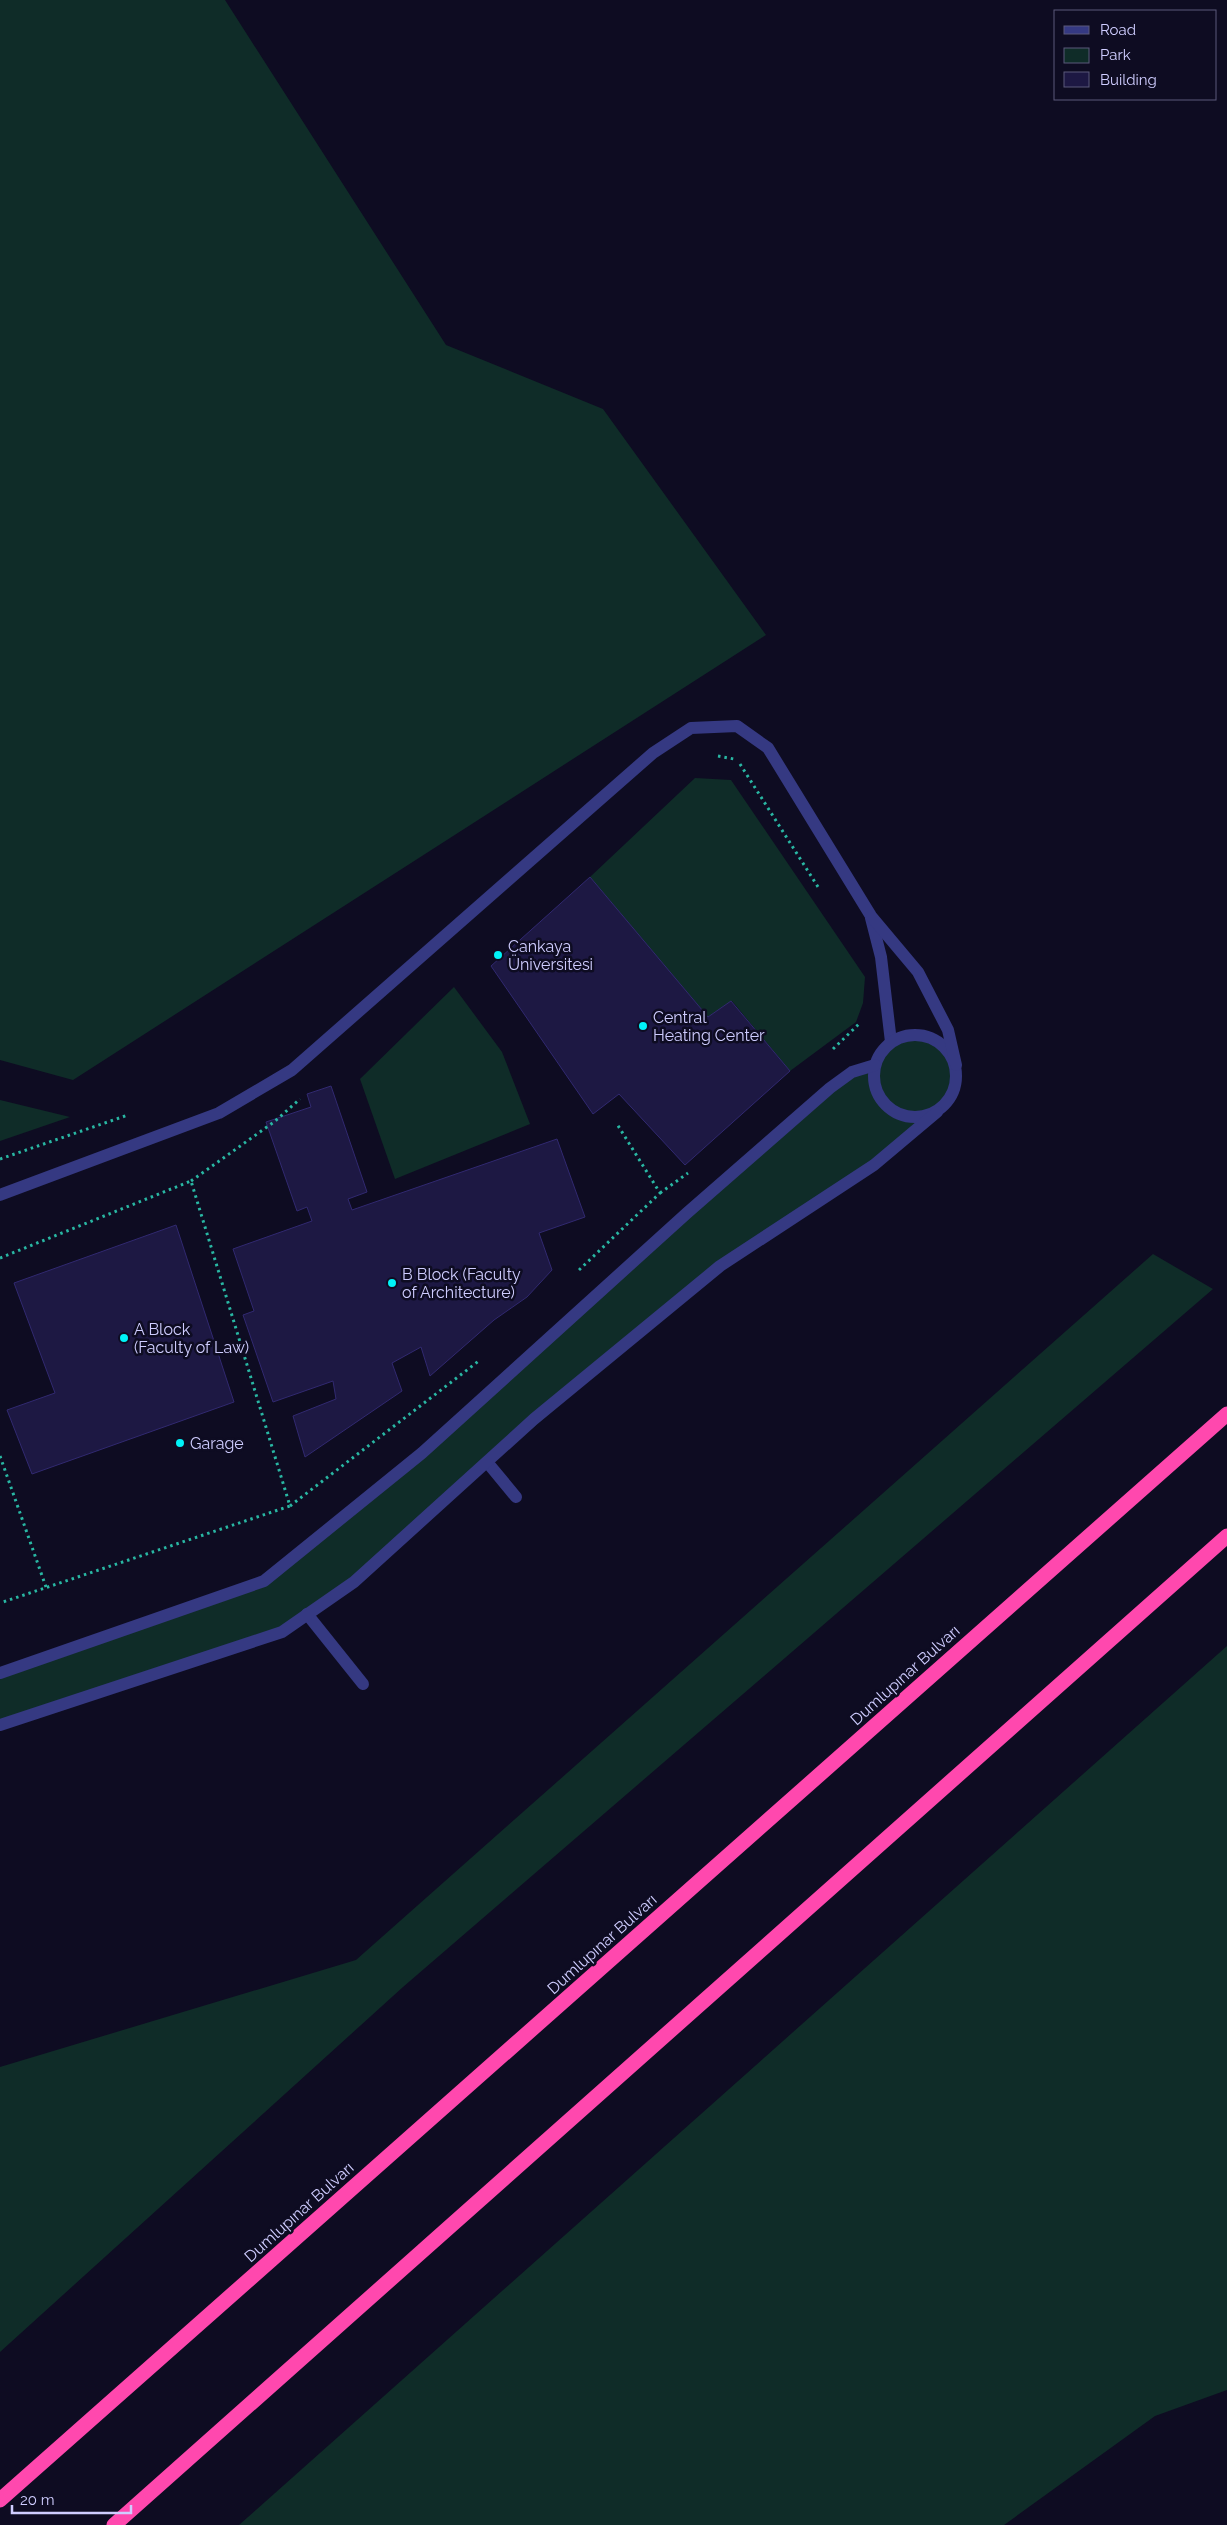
<svg xmlns="http://www.w3.org/2000/svg" width="1227" height="2525" font-family="Raleway,sans-serif">
<style>
.green{fill:#0f2c28}
.building{fill:#1d1843;stroke:#312970}
.lines{fill:none;stroke-linecap:round;stroke-linejoin:round}
.path{stroke:#29b7a3;stroke-width:3;stroke-dasharray:2.5 4;stroke-linecap:butt}
.minor{stroke:#353982;stroke-width:12}
.highway{stroke:#ff48ae;stroke-width:15}
.poi-dot{fill:#00f3f8;stroke:#0e0c22;stroke-width:2}
.labels{text-anchor:middle;dominant-baseline:central;stroke-width:5;stroke-linejoin:round;paint-order:stroke}
.poi-label{font-size:16px;fill:#cfcdff;stroke:#0e0c22;text-anchor:start}
.street-label{font-size:16px;fill:#cfcdff;stroke:#0e0c22}
</style>
<rect width="100%" height="100%" fill="#0e0c22"/>
<g class="green">
<path d="M 0,0 L 225,0 L 446,345 L 603,409 L 766,635 L 73,1080 L 0,1060 Z"/>
<path d="M 695,778 L 731,780 L 865,977 L 863,1003 L 856,1022 L 790,1071 L 732,1001 L 708,1017 L 590,877 Z"/>
<path d="M 454,987 L 502,1052 L 530,1124 L 395,1179 L 360,1079 Z"/>
<path d="M 917,1034 C 952,1041 967,1072 947,1102 L 874,1165 L 720,1266 L 355,1582 L 282,1632 L 0,1725 L 0,1673 L 264,1581 L 341,1518 L 830,1088 L 875,1065 L 881,1052 L 891,1042 L 904,1036 Z"/>
<path d="M 0,1100 L 70,1117 L 0,1141 Z"/>
<path d="M 1153,1254 L 1213,1289 L 403,1987 L 0,2352 L 0,2067 L 356,1960 Z"/>
<path d="M 1227,1646 L 1227,2390 L 1155,2416 L 1004,2525 L 239,2525 Z"/>
</g>
<g class="building">
<path d="M 590,877 L 708,1017 L 731,1001 L 790,1071 L 685,1165 L 619,1094 L 593,1114 L 491,966 Z"/>
<path d="M 331,1086 L 367,1192 L 348,1199 L 352,1210 L 557,1139 L 585,1217 L 539,1233 L 552,1270 L 527,1297 L 494,1320 L 430,1376 L 421,1347 L 392,1363 L 402,1391 L 305,1457 L 293,1416 L 336,1399 L 333,1381 L 273,1402 L 243,1315 L 254,1311 L 233,1249 L 312,1221 L 307,1207 L 297,1211 L 266,1122 L 311,1107 L 307,1094 Z"/>
<path d="M 176,1225 L 234,1402 L 32,1474 L 7,1410 L 55,1393 L 14,1283 Z"/>
</g>
<g class="lines">
<g class="path">
<path d="M 718,756 L 734,759"/>
<path d="M 740,764 L 820,890"/>
<path d="M 833,1049 L 861,1022"/>
<path d="M 0,1159 L 128,1115"/>
<path d="M 191,1181 L 274,1122 L 300,1099"/>
<path d="M 660,1193 L 688,1173"/>
<path d="M 0,1258 L 191,1181 L 290,1506 L 0,1603"/>
<path d="M 579,1270 L 660,1193 L 617,1124"/>
<path d="M 0,1456 L 46,1587"/>
<path d="M 290,1506 L 480,1360"/>
</g>
<g class="minor">
<path d="M 871,918 L 881,957 L 891,1042"/>
<circle cx="915" cy="1076" r="41"/>
<path d="M 0,1195 L 219,1113 L 292,1070 L 653,753 L 691,728 L 737,726 L 768,748 L 871,916 L 918,972 L 948,1030 L 956,1065"/>
<path d="M 487,1462 L 516,1497"/>
<path d="M 307,1614 L 363,1684"/>
<path d="M 0,1673 L 264,1581 L 422,1453 L 687,1213 L 830,1088 L 852,1072 L 875,1065"/>
<path d="M 0,1725 L 282,1632 L 354,1582 L 534,1419 L 720,1266 L 874,1165 L 937,1112"/>
</g>
<g class="highway">
<path d="M 0,2500 L 1227,1414"/>
<path d="M 114,2525 L 1227,1536"/>
</g>
</g>
<g class="poi-dot">
<circle cx="498" cy="955" r="5"/>
<circle cx="643" cy="1026" r="5"/>
<circle cx="392" cy="1283" r="5"/>
<circle cx="124" cy="1338" r="5"/>
<circle cx="180" cy="1443" r="5"/>
</g>
<g class="labels">
<g class="poi-label">
<text x="508" y="946">Çankaya<tspan x="508" dy="18">Üniversitesi</tspan></text>
<text x="653" y="1017">Central<tspan x="653" dy="18">Heating Center</tspan></text>
<text x="402" y="1274">B Block (Faculty<tspan x="402" dy="18">of Architecture)</tspan></text>
<text x="134" y="1329">A Block<tspan x="134" dy="18">(Faculty of Law)</tspan></text>
<text x="190" y="1443">Garage</text>
</g>
<g class="street-label">
<text transform="translate(905 1675) rotate(-42)">Dumlupınar Bulvarı</text>
<text transform="translate(602 1944) rotate(-42)">Dumlupınar Bulvarı</text>
<text transform="translate(299 2212) rotate(-42)">Dumlupınar Bulvarı</text>
</g>
</g>
<rect x="1054" y="10" width="162" height="90" fill="#0e0c22" stroke="#5b597a"/>
<rect x="1064" y="26" width="25" height="8" fill="#353982" stroke="#5b597a"/>
<text x="1100" y="35" font-size="15" fill="#cfcdff">Road</text>
<rect x="1064" y="48" width="25" height="15" fill="#0f2c28" stroke="#5b597a"/>
<text x="1100" y="60" font-size="15" fill="#cfcdff">Park</text>
<rect x="1064" y="72" width="25" height="15" fill="#1d1843" stroke="#5b597a"/>
<text x="1100" y="85" font-size="15" fill="#cfcdff">Building</text>
<path d="M12 2505v8h119v-8" fill="none" stroke="#cfcdff" stroke-width="2.5"/>
<text x="20" y="2505" font-size="15" fill="#cfcdff" stroke="#0e0c22" stroke-width="4" paint-order="stroke">20 m</text>
</svg>
